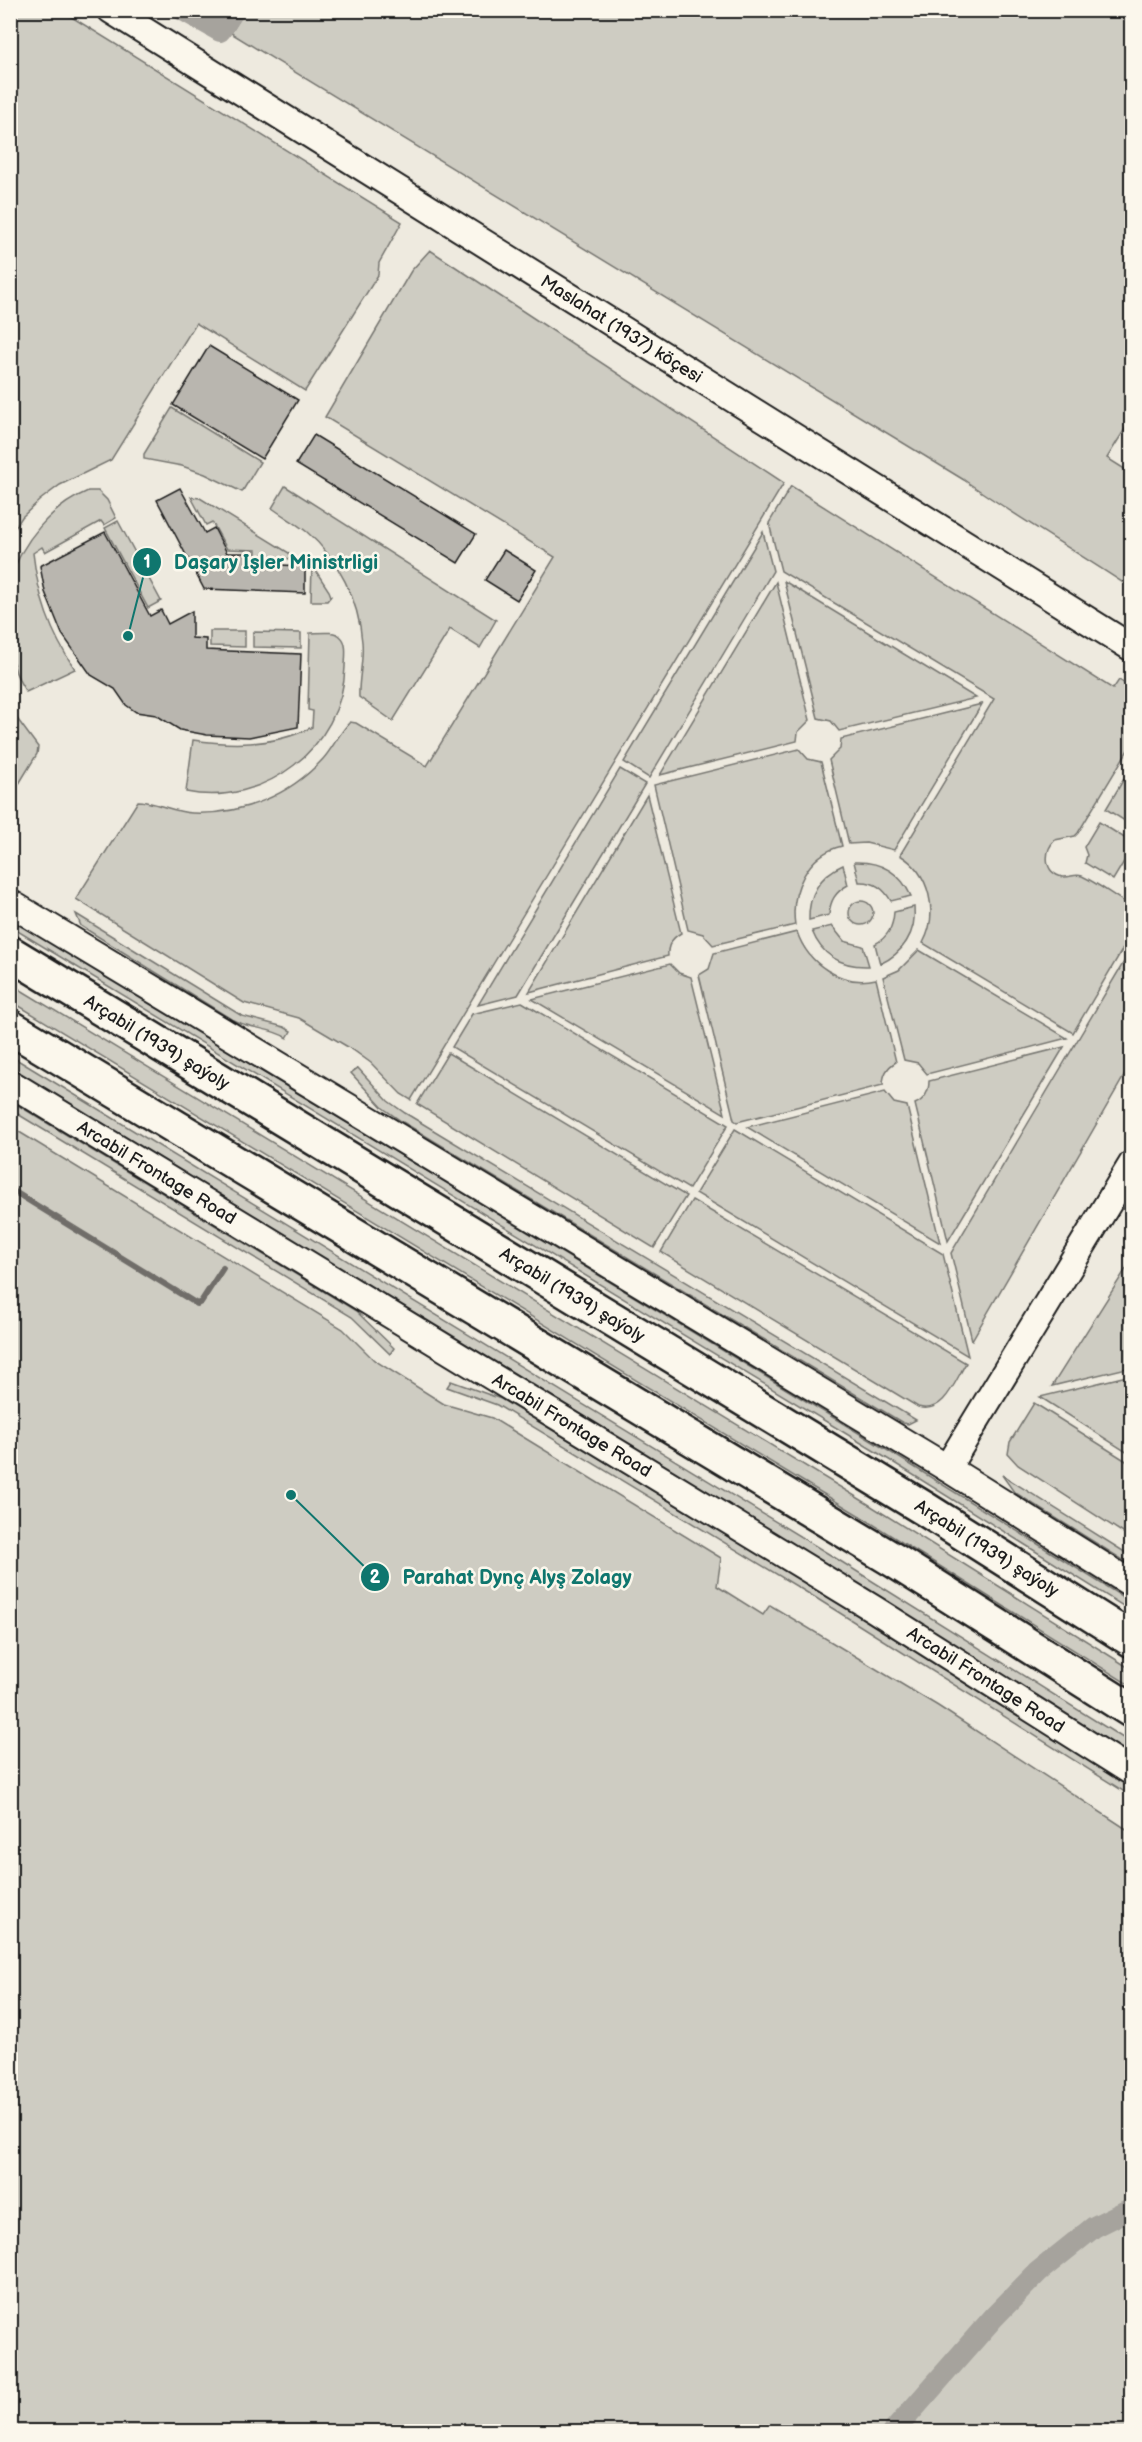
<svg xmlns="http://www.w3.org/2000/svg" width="1142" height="2442" font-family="'Balsamiq Sans',sans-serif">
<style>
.green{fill:#ceccc2;stroke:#75746f;stroke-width:1.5}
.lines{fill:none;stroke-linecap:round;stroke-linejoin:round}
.stream{stroke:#6f6d69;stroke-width:6}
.canal{stroke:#a6a39d;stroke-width:22}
.building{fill:#b9b6af;stroke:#1c1c1c;stroke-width:1.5}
.minor-casing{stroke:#1c1c1c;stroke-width:30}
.major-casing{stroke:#1c1c1c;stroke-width:38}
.minor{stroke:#fbf7ec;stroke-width:26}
.major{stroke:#fbf7ec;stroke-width:33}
.labels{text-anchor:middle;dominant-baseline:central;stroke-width:5;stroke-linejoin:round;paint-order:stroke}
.street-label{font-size:18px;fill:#1c1c1c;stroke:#fbf7ec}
.leader{fill:none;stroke:#0f766e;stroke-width:2}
.callout-dot{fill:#0f766e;stroke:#fbf7ec;stroke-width:2}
.mark-label{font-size:18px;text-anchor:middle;font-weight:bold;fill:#fff}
.callout-label{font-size:20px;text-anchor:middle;font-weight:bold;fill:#0f766e;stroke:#fbf7ec;stroke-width:5;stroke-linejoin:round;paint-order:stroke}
</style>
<rect width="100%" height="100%" fill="#eeeadf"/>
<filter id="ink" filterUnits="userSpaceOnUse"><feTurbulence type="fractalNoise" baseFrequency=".0167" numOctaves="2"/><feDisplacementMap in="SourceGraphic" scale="12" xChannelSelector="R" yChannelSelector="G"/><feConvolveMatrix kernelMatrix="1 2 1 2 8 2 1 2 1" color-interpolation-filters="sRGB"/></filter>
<g filter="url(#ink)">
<g class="green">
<path d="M 11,10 L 62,11 L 402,222 L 379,263 L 378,275 L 305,391 L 196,323 L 111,460 L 60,485 L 40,500 L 22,517 L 11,534 Z"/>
<path d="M 245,10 L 1131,11 L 1131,426 L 1128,424 L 1107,458 L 1131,473 L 1131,588 C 1076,551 1018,518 964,480 L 231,33 Z"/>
<path d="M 193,11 L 229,11 L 218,26 Z"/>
<path d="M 430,250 L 784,483 L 411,1100 L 401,1094 L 371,1063 L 353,1050 L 299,1018 L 244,1003 L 76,899 L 138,801 C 153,801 174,812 192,813 C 242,815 289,796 323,759 C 333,748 339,733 350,722 L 356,723 L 427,766 L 555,557 L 325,417 L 411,271 Z"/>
<path d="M 172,408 L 260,462 L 242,492 L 205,474 L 182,466 L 144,459 L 144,454 Z"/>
<path d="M 285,486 L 496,620 L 480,648 L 450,629 L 393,721 L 359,697 C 358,679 364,661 362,642 C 359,600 338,559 307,532 C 296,523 283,516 272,508 Z"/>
<path d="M 791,486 L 1113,689 L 1119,680 L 1131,688 L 1131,745 L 1078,833 L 1075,836 L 1055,840 C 1044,851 1043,873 1063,877 C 1070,878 1075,873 1082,876 C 1099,884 1115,897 1131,906 L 1131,935 L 1073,1033 L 923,943 C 939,913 930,873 900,855 L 994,699 L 781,571 L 769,523 Z"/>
<path d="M 88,491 L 98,491 L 107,500 L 116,518 L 104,525 L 101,521 L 45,552 L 42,547 L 33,553 C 38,596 50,633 75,669 L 26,692 C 3,660 10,617 10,580 C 22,541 51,507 88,491 Z"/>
<path d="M 191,497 L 200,498 L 289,553 L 292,559 L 256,557 L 256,550 L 227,549 L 212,522 L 206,525 Z"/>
<path d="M 118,521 L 161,601 L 148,608 L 105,528 Z"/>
<path d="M 763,532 L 773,571 L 649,778 L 624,762 Z"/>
<path d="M 312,565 L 329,591 L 331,596 L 327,601 L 311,601 Z"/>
<path d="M 784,581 L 976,698 L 839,731 L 831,721 L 818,718 Z"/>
<path d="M 776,582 L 810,720 L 798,732 L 797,741 L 660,775 Z"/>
<path d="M 210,631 L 245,631 L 245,647 L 210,646 Z"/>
<path d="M 253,632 L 301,633 L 301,648 L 253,647 Z"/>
<path d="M 310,633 C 318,633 335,630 341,637 C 348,643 345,659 345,667 C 343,747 263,808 186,792 L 193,740 C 233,746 276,746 312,727 L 313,711 L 308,710 Z"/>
<path d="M 982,704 L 894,850 L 866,843 L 849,844 L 829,760 L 840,749 L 841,739 Z"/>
<path d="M 10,709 L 38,747 L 37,754 L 11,797 Z"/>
<path d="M 799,749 L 808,759 L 821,762 L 842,846 C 807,854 790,892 795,925 L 713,945 L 703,934 L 688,930 L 654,785 Z"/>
<path d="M 1131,767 L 1131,825 L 1106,809 Z"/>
<path d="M 620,769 L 645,784 L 518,995 L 478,1005 Z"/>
<path d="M 647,795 L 681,933 C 672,938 667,946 668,956 L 529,992 Z"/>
<path d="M 1099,822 L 1131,842 L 1131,850 L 1113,880 L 1085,863 L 1087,855 L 1084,847 Z"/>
<path d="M 854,862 C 880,861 900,872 911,896 L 891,901 C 884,888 874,881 859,882 Z"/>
<path d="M 843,865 L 848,885 C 835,892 830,901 829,915 L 809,920 C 808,895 820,875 843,865 Z"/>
<circle cx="861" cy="913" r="12"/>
<path d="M 914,907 C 917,933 902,954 880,964 L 875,944 C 888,937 893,927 894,912 Z"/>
<path d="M 76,914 L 242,1016 L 284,1027 L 291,1031 L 287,1038 C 270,1027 248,1029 231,1019 L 81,926 Z"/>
<path d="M 10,918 L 895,1455 L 1131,1602 L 1131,1611 L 891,1461 L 11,927 Z"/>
<path d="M 832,926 L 844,941 L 863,946 L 869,966 C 842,967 822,956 812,931 Z"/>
<path d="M 797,932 C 808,964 841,987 876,979 L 896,1062 C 887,1067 883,1074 883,1085 L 737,1122 L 734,1120 L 699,975 L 709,969 L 714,953 Z"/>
<path d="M 919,950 L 1067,1038 L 927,1074 L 918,1063 L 904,1060 L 883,977 L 899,970 Z"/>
<path d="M 1131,950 L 1131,1064 L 972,1340 L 951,1253 Z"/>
<path d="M 670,964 L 679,973 L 691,977 L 725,1114 L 532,999 Z"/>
<path d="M 11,984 L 868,1504 L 1131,1669 L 1131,1686 L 860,1516 L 11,1001 Z"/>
<path d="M 522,1002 L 728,1125 L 689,1189 L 452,1047 L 472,1014 Z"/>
<path d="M 1064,1047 L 948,1241 L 915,1104 C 924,1100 929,1092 929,1081 Z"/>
<path d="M 448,1053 L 686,1196 L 654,1248 L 417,1104 Z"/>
<path d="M 11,1056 L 837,1559 L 1131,1743 L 1131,1755 L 831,1567 L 11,1068 Z"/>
<path d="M 358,1068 L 388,1101 L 405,1113 L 916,1420 L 908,1424 L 903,1423 L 401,1121 L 383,1108 L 351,1073 Z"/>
<path d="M 885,1092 L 894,1103 L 907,1106 L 940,1243 L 747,1127 Z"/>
<path d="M 11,1101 L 356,1311 L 394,1348 L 390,1354 L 352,1317 L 11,1110 Z"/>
<path d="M 11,1127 L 343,1329 L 374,1360 L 444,1404 L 492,1418 L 721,1558 L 717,1586 L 763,1615 L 770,1605 L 938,1706 L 1131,1832 L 1131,2431 L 11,2431 Z"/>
<path d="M 735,1129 L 943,1254 L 968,1356 L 696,1193 Z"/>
<path d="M 692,1200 L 966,1363 C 955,1381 944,1415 918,1407 L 661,1252 Z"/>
<path d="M 1131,1261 L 1131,1367 L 1052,1386 Z"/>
<path d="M 1131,1375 L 1131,1455 L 1040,1397 Z"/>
<path d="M 451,1381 L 501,1399 L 819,1591 L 1131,1787 L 1131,1796 L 816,1598 L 497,1405 L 447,1387 Z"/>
<path d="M 1034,1403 L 1131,1464 L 1131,1538 L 1018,1465 L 1008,1454 L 1010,1442 Z"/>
<path d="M 1002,1475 L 1131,1556 L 1131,1565 L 1014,1492 Z"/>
</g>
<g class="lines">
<path class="stream" d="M 10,1189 L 197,1304 L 201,1302 L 223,1268"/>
<g class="canal">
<path d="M 183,10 L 220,31 L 234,10"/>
<path d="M 893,2432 L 994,2317 L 1038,2272 L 1094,2227 L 1132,2208"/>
</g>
</g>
<g class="building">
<path d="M 209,346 L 298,400 L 262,459 L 173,405 Z"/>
<path d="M 314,435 L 476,534 L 458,563 L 296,464 Z"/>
<path d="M 180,488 L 205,533 L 214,528 L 227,553 L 254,553 L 254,564 L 305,566 L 305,593 L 204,589 L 157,500 Z"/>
<path d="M 105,532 L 150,616 L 161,610 L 168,624 L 192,611 L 192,638 L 206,639 L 206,650 L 301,654 L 298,727 L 249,737 L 207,735 L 180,730 L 156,715 L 136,712 L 126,705 L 115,689 L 91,675 L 62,634 L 45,592 L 40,566 Z"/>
<path d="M 504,550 L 536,570 L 517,600 L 485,580 Z"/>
</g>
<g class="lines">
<g class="minor-casing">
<g id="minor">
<path id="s1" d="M 111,10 L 1132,648"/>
<path d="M 10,903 L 947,1468 L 1132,1584"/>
<path id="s2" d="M 10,1083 L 874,1609 L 1132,1772"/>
<path d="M 947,1468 L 1132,1164"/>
</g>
</g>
<g class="major-casing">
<g id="major">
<path id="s3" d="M 10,953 L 925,1509 L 1132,1640"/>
<path d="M 10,1027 L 895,1561 L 1132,1711"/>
</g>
</g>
<use href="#minor" class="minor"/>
<use href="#major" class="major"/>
</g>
</g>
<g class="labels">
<g class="street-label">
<text stroke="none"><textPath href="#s1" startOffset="602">Maslahat (1937) köçesi</textPath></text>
<text stroke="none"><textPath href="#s3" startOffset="172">Arçabil (1939) şaýoly</textPath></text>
<text stroke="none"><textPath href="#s2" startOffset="172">Arcabil Frontage Road</textPath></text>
<text stroke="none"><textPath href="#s3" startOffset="658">Arçabil (1939) şaýoly</textPath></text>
<text stroke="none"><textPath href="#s2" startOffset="658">Arcabil Frontage Road</textPath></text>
<text stroke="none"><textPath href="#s3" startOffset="1144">Arçabil (1939) şaýoly</textPath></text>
<text stroke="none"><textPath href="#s2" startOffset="1144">Arcabil Frontage Road</textPath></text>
</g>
</g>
<path class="leader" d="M128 636L147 562M291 1495L375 1577"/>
<g class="callout-dot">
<circle cx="128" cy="636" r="6"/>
<circle cx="291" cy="1495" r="6"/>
<circle cx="147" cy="562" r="15"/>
<circle cx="375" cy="1577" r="15"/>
</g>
<g class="mark-label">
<text x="147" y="568">1</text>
<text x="375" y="1583">2</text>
</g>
<g class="callout-label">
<text x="276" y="569">Daşary Işler Ministrligi</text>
<text x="517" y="1584">Parahat Dynç Alyş Zolagy</text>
</g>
<rect width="1142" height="2442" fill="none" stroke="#fbf7ec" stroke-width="36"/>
<rect x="18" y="18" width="1106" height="2406" fill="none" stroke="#1c1c1c" stroke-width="2" filter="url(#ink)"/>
</svg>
